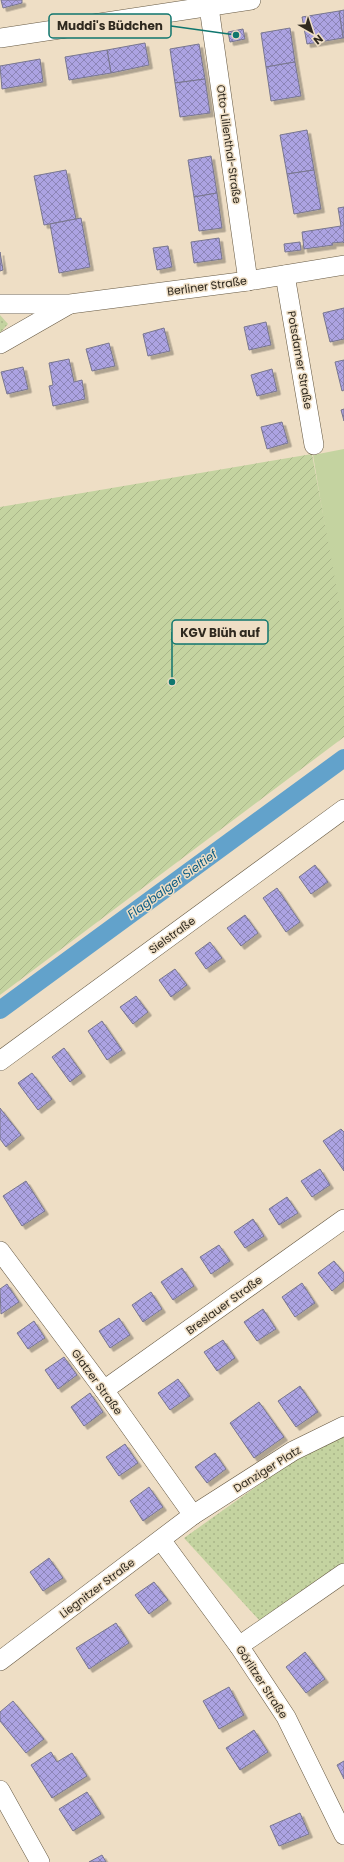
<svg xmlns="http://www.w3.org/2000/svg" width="344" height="1862" font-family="Poppins,sans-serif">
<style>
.grass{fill:#c4d3a0}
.park{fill:url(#park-dots)}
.garden{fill:url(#garden-furrows)}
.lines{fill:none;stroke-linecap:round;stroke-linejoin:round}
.canal{stroke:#62a2cb;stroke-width:18}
.building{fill:url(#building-cross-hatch);stroke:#78768e;filter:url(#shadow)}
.minor-casing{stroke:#665943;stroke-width:20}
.minor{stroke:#fff;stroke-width:19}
.labels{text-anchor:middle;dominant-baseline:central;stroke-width:3;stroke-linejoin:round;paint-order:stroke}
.street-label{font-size:11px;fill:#2f291f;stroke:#eedec5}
.water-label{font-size:12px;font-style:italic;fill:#0a5b83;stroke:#eedec5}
.leader{fill:none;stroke:#0f766e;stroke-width:1.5}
.callout-dot{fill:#0f766e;stroke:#eedec5;stroke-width:1.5}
.callout{fill:#eedec5;stroke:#0f766e;stroke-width:1.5}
.callout-label{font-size:12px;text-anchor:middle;font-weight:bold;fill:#2f291f}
</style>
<defs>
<pattern id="park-dots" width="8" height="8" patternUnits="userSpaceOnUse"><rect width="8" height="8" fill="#c4d3a0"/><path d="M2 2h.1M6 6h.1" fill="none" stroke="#a9b589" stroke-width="1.8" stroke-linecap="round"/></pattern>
<pattern id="garden-furrows" width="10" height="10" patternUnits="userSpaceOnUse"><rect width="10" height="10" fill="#c4d3a0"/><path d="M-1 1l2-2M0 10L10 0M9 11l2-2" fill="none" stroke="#a9b589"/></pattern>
<pattern id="building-cross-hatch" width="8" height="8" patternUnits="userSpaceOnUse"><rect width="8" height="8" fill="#aca3e2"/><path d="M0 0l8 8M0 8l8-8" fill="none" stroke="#8c85b7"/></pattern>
<filter id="shadow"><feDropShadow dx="3.5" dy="3.5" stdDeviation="0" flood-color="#0004"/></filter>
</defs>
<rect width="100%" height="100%" fill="#eedec5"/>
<path class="grass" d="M 344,449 L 344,642 L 313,455 Z"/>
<g class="park">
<path d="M 0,315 L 8,324 L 0,333 Z"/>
<path d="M 344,1433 L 344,1564 L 260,1621 L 184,1538 L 323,1439 Z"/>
</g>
<path class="garden" d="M 312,454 L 344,628 L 344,737 L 0,995 L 0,507 Z"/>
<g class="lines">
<path class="canal" d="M 0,1010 L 344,758"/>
</g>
<g class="building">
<path d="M 1,0 L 22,0 L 22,3 L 3,8 Z"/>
<path d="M 344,10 L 344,38 L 343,38 L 339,11 Z"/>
<path d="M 339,11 L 343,38 L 307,44 L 302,17 Z"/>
<path d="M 290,28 L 295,62 L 266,67 L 261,33 Z"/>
<path d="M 243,29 L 245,39 L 230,42 L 228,32 Z"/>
<path d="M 145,43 L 149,65 L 111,73 L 107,50 Z"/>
<path d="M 199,44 L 205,79 L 175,83 L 170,49 Z"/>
<path d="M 107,50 L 111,73 L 69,80 L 65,57 Z"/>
<path d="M 40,59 L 43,82 L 2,89 L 0,66 Z"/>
<path d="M 295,62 L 301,96 L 271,101 L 266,67 Z"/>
<path d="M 205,79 L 210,113 L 180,117 L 175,83 Z"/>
<path d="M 307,130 L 314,170 L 287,174 L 280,135 Z"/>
<path d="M 211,156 L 217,193 L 194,197 L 188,160 Z"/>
<path d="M 66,170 L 76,219 L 44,225 L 34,176 Z"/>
<path d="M 314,170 L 321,209 L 294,214 L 287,174 Z"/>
<path d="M 217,193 L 222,228 L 199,231 L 194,197 Z"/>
<path d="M 344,207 L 344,243 L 343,242 L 332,243 L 333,245 L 304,249 L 302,232 L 341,226 L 338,208 Z"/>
<path d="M 81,218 L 90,267 L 59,273 L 50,224 Z"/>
<path d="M 219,238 L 222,259 L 194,263 L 191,242 Z"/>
<path d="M 300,242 L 301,250 L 285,252 L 284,244 Z"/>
<path d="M 168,246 L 172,267 L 157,270 L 153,248 Z"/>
<path d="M 0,252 L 3,270 L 0,271 Z"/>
<path d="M 344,308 L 344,339 L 330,342 L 323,313 Z"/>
<path d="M 266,322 L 271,345 L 249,350 L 244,327 Z"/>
<path d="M 164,328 L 170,351 L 148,356 L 143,334 Z"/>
<path d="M 109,343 L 115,366 L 92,371 L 86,349 Z"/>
<path d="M 69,359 L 74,382 L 82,380 L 85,399 L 53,406 L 49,386 L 53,385 L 49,363 Z"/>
<path d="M 344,360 L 344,390 L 342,391 L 335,362 Z"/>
<path d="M 23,367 L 28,389 L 7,394 L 1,372 Z"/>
<path d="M 272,369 L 277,391 L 257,396 L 251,375 Z"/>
<path d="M 344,409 L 344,421 L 341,410 Z"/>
<path d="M 282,422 L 288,443 L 267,449 L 261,427 Z"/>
<path d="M 315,865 L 328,882 L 311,894 L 299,877 Z"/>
<path d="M 277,888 L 300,922 L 286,932 L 263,898 Z"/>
<path d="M 245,915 L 258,933 L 241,946 L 227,928 Z"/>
<path d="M 210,942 L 222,958 L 206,969 L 195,953 Z"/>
<path d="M 175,969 L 187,985 L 171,997 L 159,980 Z"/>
<path d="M 136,996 L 148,1012 L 133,1024 L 120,1007 Z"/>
<path d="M 102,1021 L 122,1050 L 107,1060 L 88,1031 Z"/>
<path d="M 64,1048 L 82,1073 L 70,1082 L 52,1057 Z"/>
<path d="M 32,1073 L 52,1099 L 38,1110 L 18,1083 Z"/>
<path d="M 0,1108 L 21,1135 L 6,1147 L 0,1139 Z"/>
<path d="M 341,1129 L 344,1132 L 344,1171 L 323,1141 Z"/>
<path d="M 320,1169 L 330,1185 L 312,1197 L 301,1181 Z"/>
<path d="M 26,1181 L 45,1211 L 22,1226 L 3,1196 Z"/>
<path d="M 287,1197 L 298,1213 L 279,1225 L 269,1209 Z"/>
<path d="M 253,1219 L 264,1236 L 245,1248 L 234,1232 Z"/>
<path d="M 219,1245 L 230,1261 L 211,1274 L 200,1257 Z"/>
<path d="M 334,1261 L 344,1273 L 344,1281 L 332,1291 L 318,1273 Z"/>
<path d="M 182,1268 L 194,1286 L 173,1300 L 161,1282 Z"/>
<path d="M 302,1283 L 315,1303 L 295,1317 L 282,1297 Z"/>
<path d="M 7,1284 L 19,1302 L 1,1314 L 0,1289 Z"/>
<path d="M 151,1292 L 162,1309 L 143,1322 L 132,1305 Z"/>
<path d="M 263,1309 L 276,1329 L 257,1341 L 244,1322 Z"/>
<path d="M 119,1318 L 130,1335 L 110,1348 L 99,1331 Z"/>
<path d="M 34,1321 L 45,1338 L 28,1349 L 17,1333 Z"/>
<path d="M 223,1340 L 235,1358 L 217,1371 L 204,1352 Z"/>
<path d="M 64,1357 L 77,1375 L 58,1389 L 45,1370 Z"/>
<path d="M 178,1379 L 190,1396 L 170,1410 L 158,1393 Z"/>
<path d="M 300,1386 L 318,1412 L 296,1427 L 278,1401 Z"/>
<path d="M 90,1393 L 103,1412 L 84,1426 L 71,1407 Z"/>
<path d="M 259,1402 L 284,1437 L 254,1458 L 230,1423 Z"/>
<path d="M 125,1444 L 138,1463 L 119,1476 L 106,1457 Z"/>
<path d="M 215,1453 L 226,1469 L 207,1483 L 195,1467 Z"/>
<path d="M 149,1487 L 163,1507 L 143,1521 L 130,1501 Z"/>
<path d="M 49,1558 L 63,1578 L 43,1591 L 30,1572 Z"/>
<path d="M 154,1582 L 168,1600 L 149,1614 L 135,1595 Z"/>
<path d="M 116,1623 L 129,1643 L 89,1669 L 76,1648 Z"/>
<path d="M 305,1652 L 325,1679 L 306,1693 L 286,1667 Z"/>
<path d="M 229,1687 L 244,1715 L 219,1729 L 203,1701 Z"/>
<path d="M 13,1701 L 44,1739 L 26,1753 L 0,1721 L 0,1712 Z"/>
<path d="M 254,1730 L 268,1752 L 240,1770 L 226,1748 Z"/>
<path d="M 51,1752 L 57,1762 L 72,1753 L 87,1776 L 52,1798 L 31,1765 Z"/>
<path d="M 344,1761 L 344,1779 L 337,1765 Z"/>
<path d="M 87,1792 L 101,1814 L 73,1831 L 59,1809 Z"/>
<path d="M 300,1813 L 309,1834 L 279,1846 L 270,1826 Z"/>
<path d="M 102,1855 L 106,1862 L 89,1862 Z"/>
</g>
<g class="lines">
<g class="minor-casing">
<g id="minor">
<path d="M 209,7 L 248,281"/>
<path d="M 0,38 L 251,0"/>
<path d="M 285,275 L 314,445"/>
<path d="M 0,304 L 70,304 L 248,281 L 344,265"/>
<path d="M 0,344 L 68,305"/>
<path d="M 0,1061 L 344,809"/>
<path d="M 0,1251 L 104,1390 L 193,1515"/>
<path d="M 104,1390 L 344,1219"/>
<path d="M 161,1540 L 239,1646 L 286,1717 L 344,1835"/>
<path d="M 239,1646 L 344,1573"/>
<path d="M 0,1661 L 193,1515 L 293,1451 L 344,1426"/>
<path d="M 0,1790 L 40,1862"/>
</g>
</g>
<use href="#minor" class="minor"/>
</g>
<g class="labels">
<g class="street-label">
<text transform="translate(229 144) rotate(82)">Otto-Lilienthal-Straße</text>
<text transform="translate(207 286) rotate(-8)">Berliner Straße</text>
<text transform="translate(300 360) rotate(80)">Potsdamer Straße</text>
<text transform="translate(172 935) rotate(-36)">Sielstraße</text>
<text transform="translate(224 1305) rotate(-36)">Breslauer Straße</text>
<text transform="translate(97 1382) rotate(54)">Glatzer Straße</text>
<text transform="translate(267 1469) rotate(-32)">Danziger Platz</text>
<text transform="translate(97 1588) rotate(-37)">Liegnitzer Straße</text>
<text transform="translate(262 1682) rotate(57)">Görlitzer Straße</text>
</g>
<g class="water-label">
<text transform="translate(172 884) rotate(-36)">Flagbalger Sieltief</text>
</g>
</g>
<path class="leader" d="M236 35L171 26M172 682L172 632"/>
<g class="callout-dot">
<circle cx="236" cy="35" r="4"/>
<circle cx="172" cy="682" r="4"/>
</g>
<g class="callout">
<rect x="49" y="14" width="122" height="24" rx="4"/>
<rect x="172" y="620" width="96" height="24" rx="4"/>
</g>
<g class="callout-label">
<text x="110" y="30">Muddi's Büdchen</text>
<text x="220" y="637">KGV Blüh auf</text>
</g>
<g transform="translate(312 32) rotate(141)" stroke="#eedec5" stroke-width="3" paint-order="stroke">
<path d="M0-3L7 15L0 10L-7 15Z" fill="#2f291f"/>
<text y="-6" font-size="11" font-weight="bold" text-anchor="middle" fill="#2f291f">N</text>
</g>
</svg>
